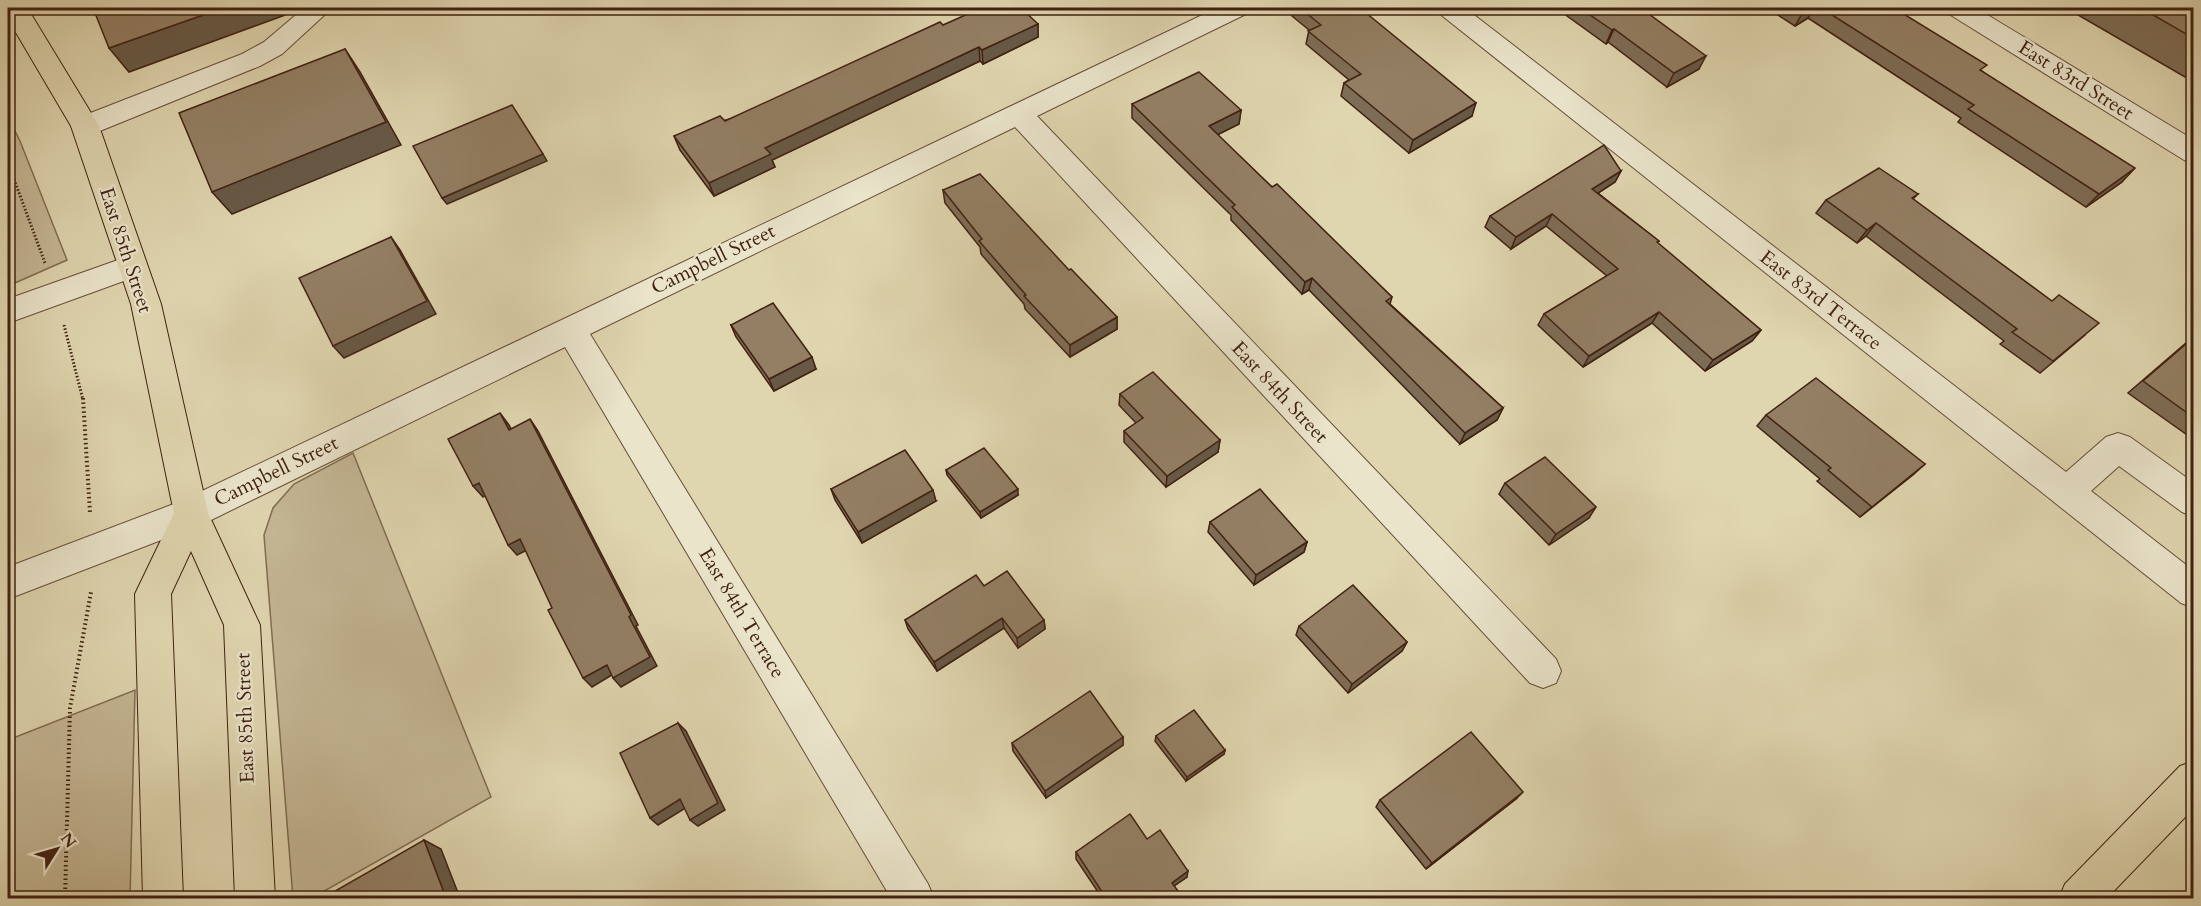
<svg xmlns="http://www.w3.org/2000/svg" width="2201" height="906" font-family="Cardo,serif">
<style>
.green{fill:#c4b694;stroke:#826c53;stroke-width:1.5}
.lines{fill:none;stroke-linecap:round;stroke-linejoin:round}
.minor-casing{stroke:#684e39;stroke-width:2}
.major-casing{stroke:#412112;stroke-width:2}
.path-far1{stroke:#412112;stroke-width:3;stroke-dasharray:1.5 2;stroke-linecap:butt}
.path{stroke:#412112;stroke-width:4;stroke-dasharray:1.5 3;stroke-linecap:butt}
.minor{fill:#eae4cb;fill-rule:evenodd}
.major{fill:#dfd5af;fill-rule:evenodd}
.wall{fill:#7e6d56;stroke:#412112;stroke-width:1.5}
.shaded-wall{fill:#675946;stroke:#412112;stroke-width:1.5}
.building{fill:#937f64;stroke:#412112;stroke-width:1.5}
.labels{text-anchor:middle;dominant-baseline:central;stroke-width:4.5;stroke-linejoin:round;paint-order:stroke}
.street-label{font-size:20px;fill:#412112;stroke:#eae4cb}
</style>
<rect width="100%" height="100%" fill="#dfd5af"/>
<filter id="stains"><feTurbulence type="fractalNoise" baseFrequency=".00333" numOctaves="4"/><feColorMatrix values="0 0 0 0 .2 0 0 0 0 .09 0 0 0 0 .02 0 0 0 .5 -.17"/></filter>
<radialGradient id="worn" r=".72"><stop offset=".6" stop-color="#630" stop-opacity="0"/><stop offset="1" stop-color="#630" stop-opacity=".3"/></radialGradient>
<g class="green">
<path d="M 8,117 L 20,141 L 67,260 L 8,286 Z"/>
<path d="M 353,453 L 491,797 L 312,898 L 293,898 L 264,535 L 273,508 L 294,484 Z"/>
<path d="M 135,690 L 130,898 L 8,898 L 8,740 Z"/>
</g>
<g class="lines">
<g class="minor-casing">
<g id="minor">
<path d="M 304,8 L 332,8 L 282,54 L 260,66 L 95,133 L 85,136 L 75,133 L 71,126 L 75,119 L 242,54 L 264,42 Z"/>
<path d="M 1217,8 L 1250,8 L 1246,14 L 1037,116 L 1556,659 L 1561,671 L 1556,683 L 1543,688 L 1530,683 L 1015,127 L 590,334 L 928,884 L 934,898 L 891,898 L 565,347 L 203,524 L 8,599 L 8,567 L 179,502 Z"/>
<path d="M 1437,8 L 1465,8 L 2066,472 L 2106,437 L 2118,433 L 2130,437 L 2194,483 L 2194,517 L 2182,512 L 2119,466 L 2091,491 L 2194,571 L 2194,608 L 2181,603 L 1440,14 Z"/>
<path d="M 1946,8 L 1976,8 L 2194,140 L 2194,163 L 2184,160 L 1949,14 Z"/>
<path d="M 132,255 L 143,258 L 147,266 L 143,274 L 8,323 L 8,299 Z"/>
</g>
</g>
<g class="major-casing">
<g id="major">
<path d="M 8,8 L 25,8 L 31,14 L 99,126 L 161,304 L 208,513 L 260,625 L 275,898 L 235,898 L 224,625 L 191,551 L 171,594 L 183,898 L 143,898 L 135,594 L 174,513 L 131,304 L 71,126 L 8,19 Z"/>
<path d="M 2194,761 L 2194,808 L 2107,898 L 2059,898 L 2065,884 L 2180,766 Z"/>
</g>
</g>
<g class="path-far1">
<path d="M 8,163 L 45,263"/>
<path d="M 64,325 L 83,400"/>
</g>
<g class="path">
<path d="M 83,398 L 90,513"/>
<path d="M 65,898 L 70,708 L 91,592"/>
</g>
<use href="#minor" class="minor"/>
<use href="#major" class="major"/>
</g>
<g class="wall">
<path d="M 1293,8 L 1360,8 L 1472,116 L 1409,153 L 1341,96 L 1344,83 L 1349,80 L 1306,44 L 1309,30 L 1292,16 Z"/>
<path d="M 1556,8 L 1643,8 L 1647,10 L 1646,12 L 1699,69 L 1667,87 L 1608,42 L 1606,44 Z"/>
<path d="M 1767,8 L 1894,8 L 1982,71 L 2122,182 L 2086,207 L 1958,122 L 1961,118 L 1808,18 L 1795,26 Z"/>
<path d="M 2066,8 L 2193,8 L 2193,80 L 2192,81 Z"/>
<path d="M 1038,24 L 1038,37 L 983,64 L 980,61 L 772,160 L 775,167 L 714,196 L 680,150 L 674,136 Z"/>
<path d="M 1132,104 L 1241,110 L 1239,124 L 1217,135 L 1272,187 L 1392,297 L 1390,304 L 1503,408 L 1497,420 L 1460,444 L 1309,290 L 1302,294 L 1231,220 L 1231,215 L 1132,118 Z"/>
<path d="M 1621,171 L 1615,182 L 1598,193 L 1659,241 L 1657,243 L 1761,330 L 1752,341 L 1705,371 L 1652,323 L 1583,367 L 1538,325 L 1544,314 L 1607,276 L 1546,226 L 1511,249 L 1485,227 L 1490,216 Z"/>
<path d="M 943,190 L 1069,270 L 1117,317 L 1117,329 L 1070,357 L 1025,309 L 1024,304 L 981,254 L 980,247 L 945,203 Z"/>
<path d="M 1918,194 L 1913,199 L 2085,335 L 2040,373 L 2000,344 L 2004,341 L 1866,236 L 1857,243 L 1816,213 L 1826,200 Z"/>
<path d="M 731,325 L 816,369 L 774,391 L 736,337 Z"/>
<path d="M 2193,337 L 2193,439 L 2128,393 Z"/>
<path d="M 1120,394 L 1220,440 L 1218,452 L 1166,487 L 1124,442 L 1124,431 L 1136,423 L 1119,405 Z"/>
<path d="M 1766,415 L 1925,464 L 1860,517 L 1817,481 L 1820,479 L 1757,426 Z"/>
<path d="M 946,470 L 1018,495 L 981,518 L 947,475 Z"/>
<path d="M 1505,483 L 1589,518 L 1549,545 L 1499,494 Z"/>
<path d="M 831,489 L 936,501 L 862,543 L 835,500 Z"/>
<path d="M 1210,522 L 1307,542 L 1304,552 L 1254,585 L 1208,532 Z"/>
<path d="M 984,586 L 1044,620 L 1045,629 L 1018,648 L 1004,628 L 937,671 L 908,629 L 905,620 Z"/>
<path d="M 1299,626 L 1407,642 L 1402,651 L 1348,693 L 1296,635 Z"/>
<path d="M 1156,736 L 1225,750 L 1224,754 L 1186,781 L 1155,741 Z"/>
<path d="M 1123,737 L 1123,745 L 1046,798 L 1013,751 L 1012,743 Z"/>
<path d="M 1516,799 L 1426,869 L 1376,807 L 1380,800 Z"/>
<path d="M 1147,839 L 1187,877 L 1174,886 L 1183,898 L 1102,898 L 1076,859 L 1076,852 Z"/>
</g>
<g class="shaded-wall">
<path d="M 223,8 L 281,8 L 285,15 L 129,72 L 109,48 Z"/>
<path d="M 1811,8 L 1814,8 L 1808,18 L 1795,26 L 1803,12 Z"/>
<path d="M 1038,24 L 1038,37 L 983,64 L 982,50 Z"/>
<path d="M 1614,29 L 1608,42 L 1606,44 L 1612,30 Z"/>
<path d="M 979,47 L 980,61 L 772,160 L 775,167 L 714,196 L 709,183 L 765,148 Z"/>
<path d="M 345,49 L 360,72 L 401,145 L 232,214 L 212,192 Z"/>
<path d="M 1706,56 L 1699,69 L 1667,87 L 1674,73 Z"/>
<path d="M 1476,103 L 1472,116 L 1409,153 L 1413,140 Z"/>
<path d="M 1241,110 L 1239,124 L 1207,140 L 1209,126 Z"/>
<path d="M 543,154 L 547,161 L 447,204 L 442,198 Z"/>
<path d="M 2135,168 L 2122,182 L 2086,207 L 2099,194 Z"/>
<path d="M 1621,171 L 1615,182 L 1586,201 L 1592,189 Z"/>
<path d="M 1552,214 L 1546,226 L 1511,249 L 1516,237 Z"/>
<path d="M 1876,223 L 1866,236 L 1857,243 L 1867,230 Z"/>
<path d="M 391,237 L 400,250 L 436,314 L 344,358 L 333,346 Z"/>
<path d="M 1312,278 L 1309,290 L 1302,294 L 1305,282 Z"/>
<path d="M 1659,312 L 1652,323 L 1583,367 L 1589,356 Z"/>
<path d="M 1117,317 L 1117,329 L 1070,357 L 1070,345 Z"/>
<path d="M 1761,330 L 1752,341 L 1705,371 L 1713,360 Z"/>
<path d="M 812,357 L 816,369 L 774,391 L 769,379 Z"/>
<path d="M 1503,408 L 1497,420 L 1460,444 L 1465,433 Z"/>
<path d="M 500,413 L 509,425 L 518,441 L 509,430 Z"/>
<path d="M 530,419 L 538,431 L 638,625 L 636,626 L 657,666 L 621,687 L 613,678 L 629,617 Z"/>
<path d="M 1220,440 L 1218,452 L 1166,487 L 1167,476 Z"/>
<path d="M 1925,464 L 1913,475 L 1860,517 L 1872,507 Z"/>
<path d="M 479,483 L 489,493 L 483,497 L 473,486 Z"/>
<path d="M 1018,489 L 1018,495 L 981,518 L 980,512 Z"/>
<path d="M 933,490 L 936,501 L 862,543 L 858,532 Z"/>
<path d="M 1596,507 L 1589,518 L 1549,545 L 1556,534 Z"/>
<path d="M 520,539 L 529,549 L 517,555 L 508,545 Z"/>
<path d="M 1307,542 L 1304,552 L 1254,585 L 1256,575 Z"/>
<path d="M 1002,618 L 1004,628 L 937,671 L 934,662 Z"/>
<path d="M 1044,620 L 1045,629 L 1018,648 L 1017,638 Z"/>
<path d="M 1407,642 L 1402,651 L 1348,693 L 1352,684 Z"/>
<path d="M 607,665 L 615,673 L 592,687 L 583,678 Z"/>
<path d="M 678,723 L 686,731 L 725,810 L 698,826 L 690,820 Z"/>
<path d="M 1123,737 L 1123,745 L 1046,798 L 1045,791 Z"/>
<path d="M 1225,750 L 1224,754 L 1186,781 L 1187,777 Z"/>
<path d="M 1523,792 L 1516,799 L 1426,869 L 1432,863 Z"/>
<path d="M 680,799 L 687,807 L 658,825 L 650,818 Z"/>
<path d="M 424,840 L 441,849 L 460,898 L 446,898 Z"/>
<path d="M 1188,871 L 1187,877 L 1171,888 L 1172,883 Z"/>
</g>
<g class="building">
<path d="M 93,8 L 223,8 L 109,48 Z"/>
<path d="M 981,8 L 1021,8 L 1038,24 L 982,50 L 979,47 L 765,148 L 771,154 L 709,183 L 674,136 L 720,116 L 725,121 L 940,22 L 943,25 Z"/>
<path d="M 1300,8 L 1360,8 L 1476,103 L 1413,140 L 1344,83 L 1361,74 L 1308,31 L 1321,25 Z"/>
<path d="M 1580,8 L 1643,8 L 1647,10 L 1645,11 L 1706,56 L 1674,73 L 1614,29 L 1612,30 Z"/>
<path d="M 1796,8 L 1811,8 L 1803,12 Z"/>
<path d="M 1821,8 L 1894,8 L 1987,65 L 1980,70 L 2135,168 L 2099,194 L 1968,109 L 1974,105 Z"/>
<path d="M 2141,8 L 2193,8 L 2193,38 Z"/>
<path d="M 345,49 L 386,122 L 212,192 L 179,113 Z"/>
<path d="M 1199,72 L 1241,110 L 1209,126 L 1272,187 L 1277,184 L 1392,297 L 1386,301 L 1503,408 L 1465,433 L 1312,278 L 1305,282 L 1232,207 L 1235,205 L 1132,104 Z"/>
<path d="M 512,105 L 543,154 L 442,198 L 413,146 Z"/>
<path d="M 1604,145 L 1621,171 L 1592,189 L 1659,241 L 1657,242 L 1761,330 L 1713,360 L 1659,312 L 1589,356 L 1544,314 L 1618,269 L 1552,214 L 1516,237 L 1490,216 Z"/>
<path d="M 1879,168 L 1918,194 L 1912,198 L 2052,301 L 2059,295 L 2099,323 L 2053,361 L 2012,332 L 2017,329 L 1876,223 L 1867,230 L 1826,200 Z"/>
<path d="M 980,174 L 1069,270 L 1071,269 L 1117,317 L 1070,345 L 1024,296 L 1026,295 L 979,241 L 982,239 L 943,190 Z"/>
<path d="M 391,237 L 427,301 L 333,346 L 299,278 Z"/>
<path d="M 773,303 L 812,357 L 769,379 L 731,325 Z"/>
<path d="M 2193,338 L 2193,417 L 2143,381 Z"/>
<path d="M 1153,372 L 1220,440 L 1167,476 L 1124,431 L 1143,418 L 1120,394 Z"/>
<path d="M 1816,378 L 1925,464 L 1872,507 L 1828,470 L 1831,468 L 1766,415 Z"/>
<path d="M 500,413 L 509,430 L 530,419 L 631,615 L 629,617 L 650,657 L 613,678 L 607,665 L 583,678 L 548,610 L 552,608 L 520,539 L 508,545 L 479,483 L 473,486 L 448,439 Z"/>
<path d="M 984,448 L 1018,489 L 980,512 L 946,470 Z"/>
<path d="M 905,450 L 933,490 L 858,532 L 831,489 Z"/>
<path d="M 1545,457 L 1596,507 L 1556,534 L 1505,483 Z"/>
<path d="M 1260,489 L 1307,542 L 1256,575 L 1210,522 Z"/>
<path d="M 1007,571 L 1044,620 L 1017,638 L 1002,618 L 934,662 L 905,620 L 976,575 L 984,586 Z"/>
<path d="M 1353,585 L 1407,642 L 1352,684 L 1299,626 Z"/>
<path d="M 1090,691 L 1123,737 L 1045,791 L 1012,743 Z"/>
<path d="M 1194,710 L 1225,750 L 1187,777 L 1156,736 Z"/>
<path d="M 678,723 L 718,803 L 690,820 L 680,799 L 650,818 L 620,753 Z"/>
<path d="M 1471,732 L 1523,792 L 1432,863 L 1380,800 Z"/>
<path d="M 1130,814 L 1147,839 L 1160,830 L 1188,871 L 1172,883 L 1183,898 L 1106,898 L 1076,852 Z"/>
<path d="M 424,840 L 446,898 L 323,898 Z"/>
</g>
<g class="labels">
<g class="street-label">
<text transform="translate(2076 80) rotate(32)">East 83rd Street</text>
<text transform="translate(126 250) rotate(72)">East 85th Street</text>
<text transform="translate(713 259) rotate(-26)">Campbell Street</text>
<text transform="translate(1821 300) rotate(38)">East 83rd Terrace</text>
<text transform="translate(1280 392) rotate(47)">East 84th Street</text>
<text transform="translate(276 471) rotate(-26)">Campbell Street</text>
<text transform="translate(742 613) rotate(59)">East 84th Terrace</text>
<text transform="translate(245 718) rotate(-92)">East 85th Street</text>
</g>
</g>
<rect width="2201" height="906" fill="none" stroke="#dfd5af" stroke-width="30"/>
<rect x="9" y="9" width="2183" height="888" fill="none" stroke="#412112" stroke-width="3"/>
<rect x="15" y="15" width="2171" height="876" fill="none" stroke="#412112" stroke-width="1.5"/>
<g transform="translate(57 849) rotate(53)" stroke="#eae4cb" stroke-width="4.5" paint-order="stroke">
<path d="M0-4.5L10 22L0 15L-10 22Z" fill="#412112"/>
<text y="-9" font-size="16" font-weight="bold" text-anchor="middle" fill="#412112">N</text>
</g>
<rect width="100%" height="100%" filter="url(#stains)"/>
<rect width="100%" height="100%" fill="url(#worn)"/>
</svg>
